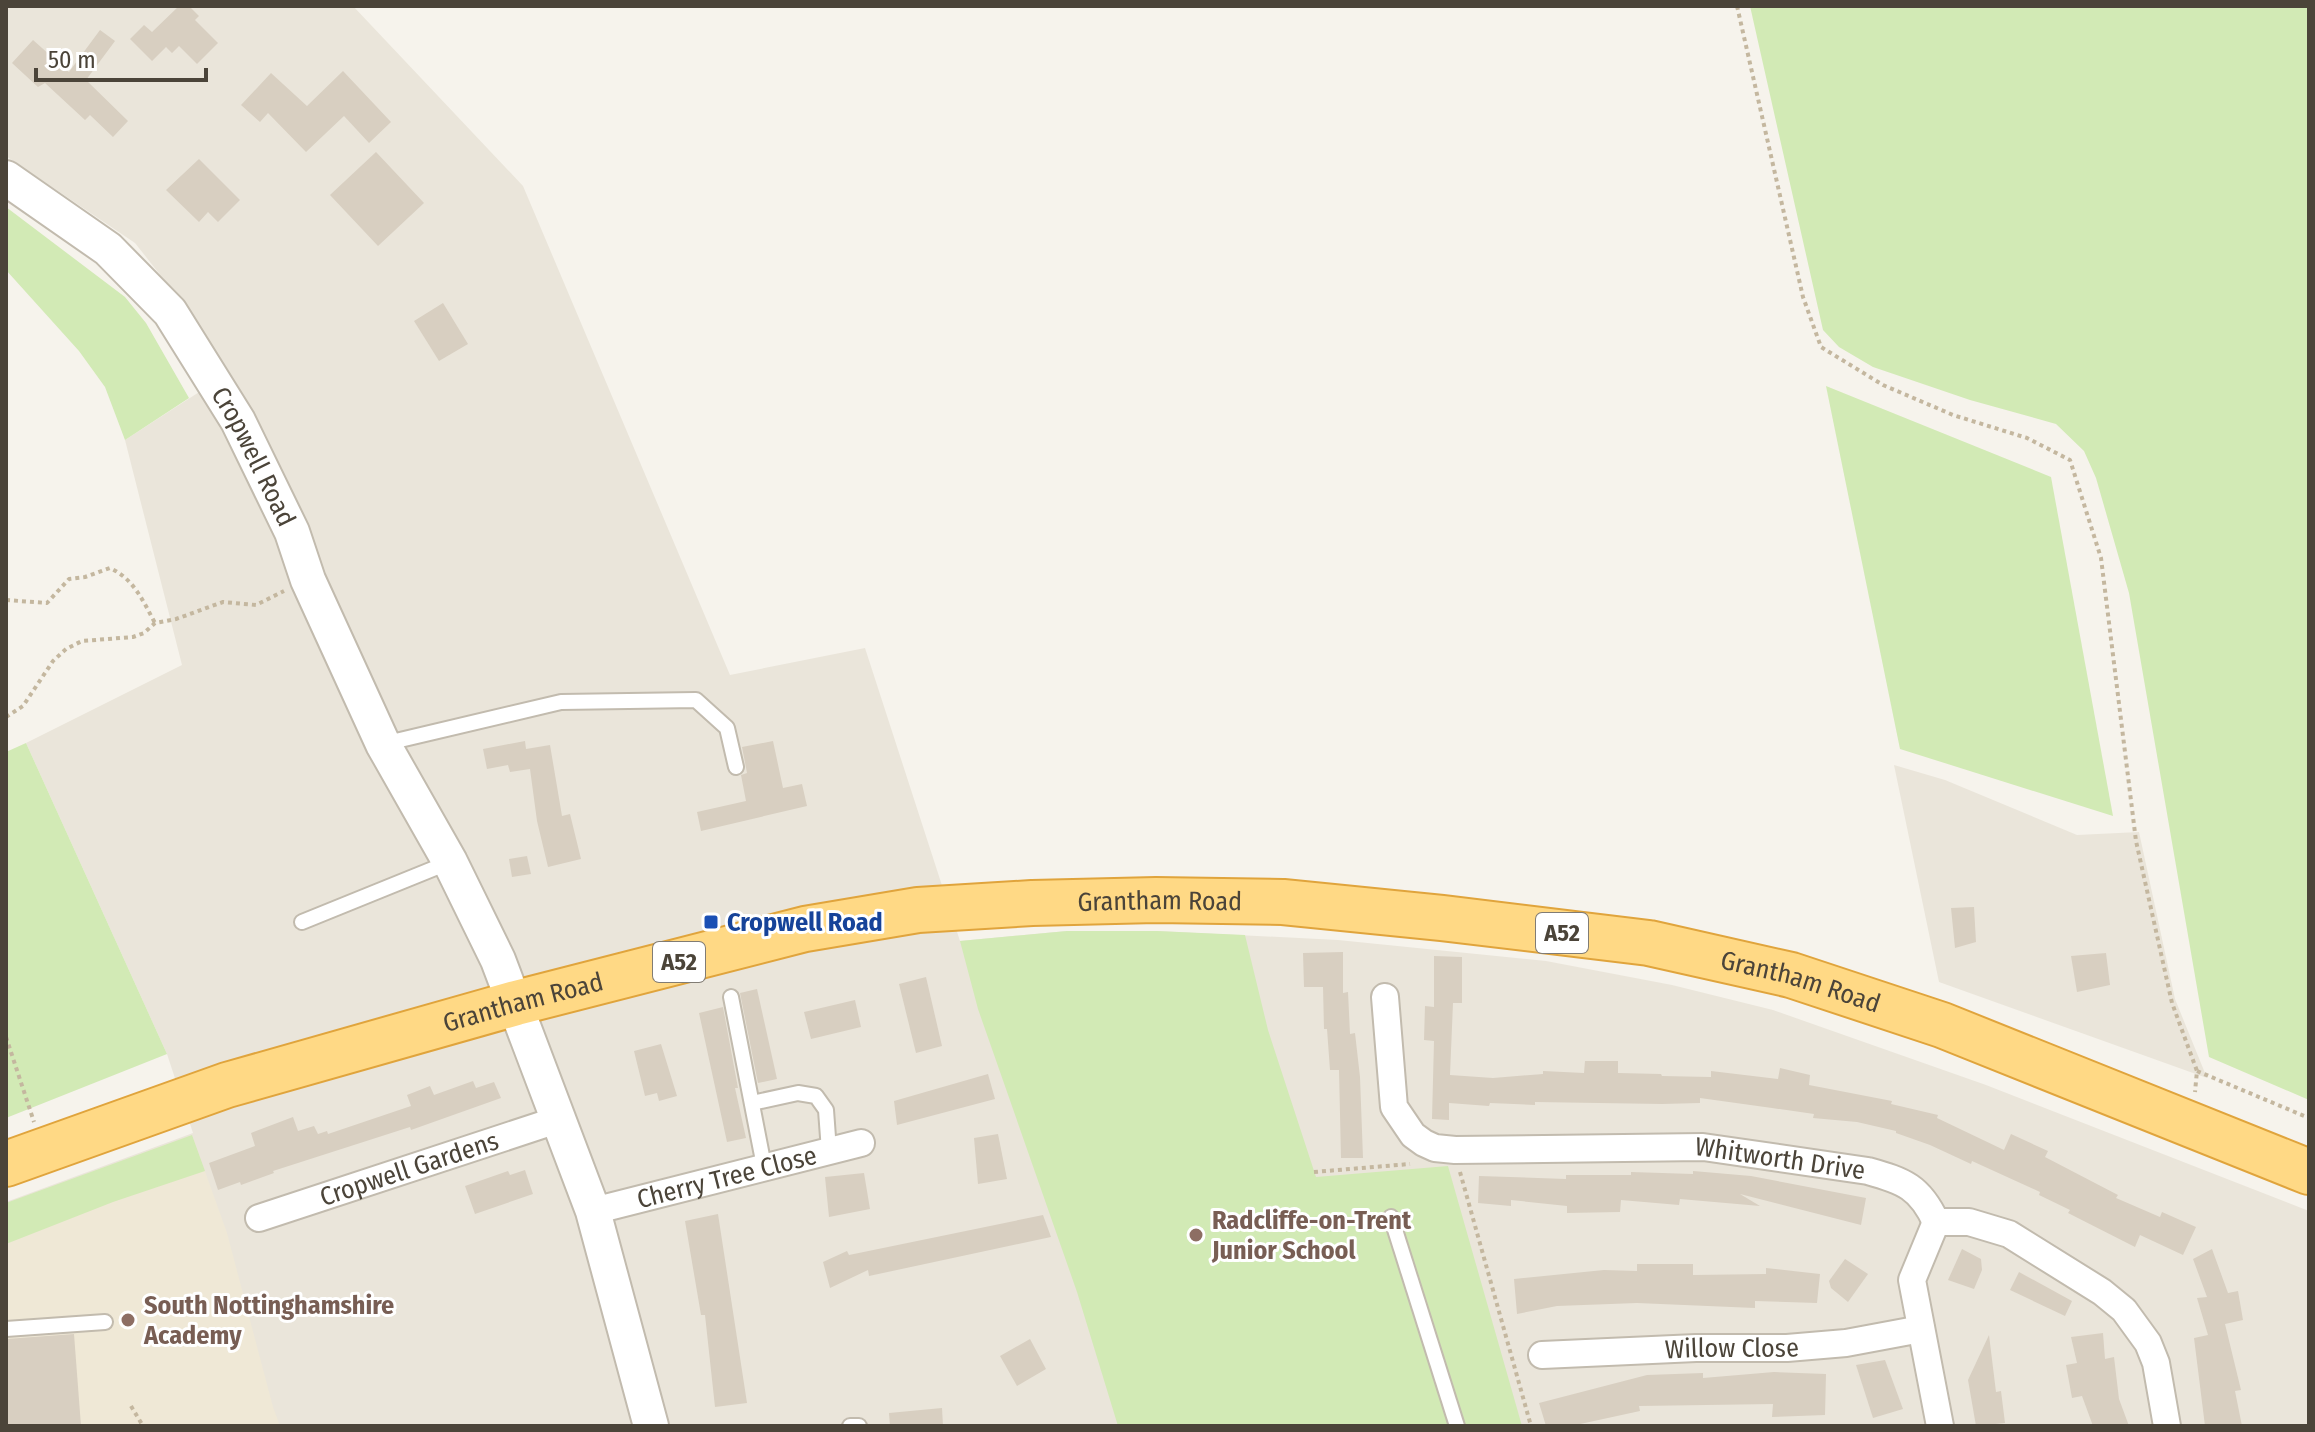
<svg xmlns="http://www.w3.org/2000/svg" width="2315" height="1432" font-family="'Fira Sans Condensed',sans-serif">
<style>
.residential{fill:#eae5da}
.education{fill:#efe8d6}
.green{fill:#d2eab5}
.building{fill:#d8cfc1}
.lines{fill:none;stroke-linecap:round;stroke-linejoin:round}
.service-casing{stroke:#c2bbae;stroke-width:18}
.minor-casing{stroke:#c2bbae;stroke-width:30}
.tertiary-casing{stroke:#c2bbae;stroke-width:38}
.trunk-casing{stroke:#e0a43c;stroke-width:48}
.path{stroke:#c4b79f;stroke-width:4;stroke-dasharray:4 4;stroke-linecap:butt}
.service{stroke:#fff;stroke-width:14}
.minor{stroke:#fff;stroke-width:26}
.tertiary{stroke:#fff;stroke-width:34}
.trunk{stroke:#ffd985;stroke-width:44}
.transit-dot{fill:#1a4fb4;stroke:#fff;stroke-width:3}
.education-dot{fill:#8d6e63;stroke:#fff;stroke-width:3}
.labels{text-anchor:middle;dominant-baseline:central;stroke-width:6;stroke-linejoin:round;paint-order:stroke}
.shield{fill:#fff;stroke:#817c74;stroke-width:2}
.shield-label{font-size:24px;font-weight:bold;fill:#4b4439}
.street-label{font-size:26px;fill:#4b4439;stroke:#fff}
.transit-label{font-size:26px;font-weight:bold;fill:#164399;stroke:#fff;text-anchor:start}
.education-label{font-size:26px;font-weight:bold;fill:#785e54;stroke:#fff;text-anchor:start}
</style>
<rect width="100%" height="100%" fill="#f6f3ec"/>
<g class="residential">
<path d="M 6,6 L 353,6 L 523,186 L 730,675 L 865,648 L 960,941 L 1067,931 L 1157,931 L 1338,940 L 1546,961 L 1672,985 L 1773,1010 L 1986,1085 L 2309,1211 L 2309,1426 L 6,1426 L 6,1202 L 193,1133 L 167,1054 L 26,743 L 182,665 L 125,440 L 227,374 L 184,305 L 135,243 L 6,156 Z"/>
<path d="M 1894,765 L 1945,780 L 2077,835 L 2139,832 L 2175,999 L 2207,1078 L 1939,982 Z"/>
</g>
<path class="education" d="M 192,1135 L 227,1233 L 273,1407 L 280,1426 L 6,1426 L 6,1203 Z"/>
<g class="green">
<path d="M 1750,6 L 2309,6 L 2309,1100 L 2209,1057 L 2129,593 L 2096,478 L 2084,451 L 2056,424 L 1970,400 L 1873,367 L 1839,347 L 1823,330 Z"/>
<path d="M 6,207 L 125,297 L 146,323 L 189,398 L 125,440 L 105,387 L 79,351 L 6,270 Z"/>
<path d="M 1826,386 L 2051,477 L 2113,816 L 1900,749 Z"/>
<path d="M 26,743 L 167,1054 L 6,1118 L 6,752 Z"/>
<path d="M 1067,931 L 1157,931 L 1245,935 L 1268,1030 L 1316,1177 L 1448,1166 L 1522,1426 L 1118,1426 L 1077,1292 L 978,1009 L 960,941 Z"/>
<path d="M 192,1135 L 205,1171 L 113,1202 L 6,1244 L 6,1203 Z"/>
</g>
<g class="building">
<path d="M 179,6 L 189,6 L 199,16 L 195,20 L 218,43 L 197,64 L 179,46 L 172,53 L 166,47 L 152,61 L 130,39 L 144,25 L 152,32 Z"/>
<path d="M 100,30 L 115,41 L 86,80 L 128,121 L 113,137 L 90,115 L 85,120 L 45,83 L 38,87 L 12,63 L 33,40 L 69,72 Z"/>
<path d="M 343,71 L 391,122 L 369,143 L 344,116 L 306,152 L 268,113 L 260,122 L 241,105 L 271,73 L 307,106 Z"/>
<path d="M 376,152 L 424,203 L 378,246 L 330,195 Z"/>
<path d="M 199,159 L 240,200 L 218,222 L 208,212 L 199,222 L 166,190 Z"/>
<path d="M 443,303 L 468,344 L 439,361 L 414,321 Z"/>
<path d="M 525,741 L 526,749 L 550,745 L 562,816 L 570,814 L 581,859 L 548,867 L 537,821 L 530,769 L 510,772 L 508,765 L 487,769 L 483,749 Z"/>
<path d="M 773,741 L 783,788 L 802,784 L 807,806 L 701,831 L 697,812 L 746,801 L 741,775 L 747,773 L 742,747 Z"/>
<path d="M 527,856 L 531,874 L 512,877 L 509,859 Z"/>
<path d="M 1974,907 L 1976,942 L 1955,948 L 1951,908 Z"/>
<path d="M 1343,952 L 1343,993 L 1348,992 L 1350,1034 L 1355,1033 L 1360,1077 L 1363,1158 L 1341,1158 L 1339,1070 L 1330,1070 L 1327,1029 L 1324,1029 L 1323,987 L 1304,987 L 1303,953 Z"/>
<path d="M 2106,953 L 2110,985 L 2077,992 L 2071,956 Z"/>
<path d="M 1434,956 L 1462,957 L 1462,1003 L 1453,1003 L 1450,1075 L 1493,1078 L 1543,1074 L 1543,1071 L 1584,1073 L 1585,1061 L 1618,1061 L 1618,1073 L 1661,1074 L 1662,1076 L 1711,1077 L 1711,1071 L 1778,1079 L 1780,1068 L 1810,1075 L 1809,1085 L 1892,1101 L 1891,1104 L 1938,1115 L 1937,1118 L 2004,1150 L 2011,1134 L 2048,1151 L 2045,1157 L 2118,1195 L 2116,1198 L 2160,1217 L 2162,1212 L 2196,1227 L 2183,1255 L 2140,1235 L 2135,1247 L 2068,1213 L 2070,1210 L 2039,1195 L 2040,1192 L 1972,1161 L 1971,1164 L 1930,1145 L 1896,1133 L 1896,1131 L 1857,1122 L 1813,1118 L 1814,1114 L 1772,1108 L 1700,1098 L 1700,1103 L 1662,1104 L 1535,1102 L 1535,1105 L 1490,1103 L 1489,1106 L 1449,1103 L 1449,1120 L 1432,1119 L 1434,1041 L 1424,1040 L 1425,1006 L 1434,1007 Z"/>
<path d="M 926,977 L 942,1046 L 916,1053 L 899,984 Z"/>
<path d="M 757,989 L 777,1079 L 758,1083 L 740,993 Z"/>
<path d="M 855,1000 L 861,1027 L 811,1039 L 804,1012 Z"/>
<path d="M 723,1007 L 738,1088 L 735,1088 L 746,1138 L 727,1142 L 699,1013 Z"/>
<path d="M 661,1044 L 677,1096 L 659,1101 L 657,1093 L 645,1096 L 634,1051 Z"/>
<path d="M 988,1074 L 995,1099 L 897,1125 L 894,1101 Z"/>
<path d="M 473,1081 L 476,1088 L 494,1082 L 501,1098 L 411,1130 L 410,1127 L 273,1171 L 274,1173 L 241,1185 L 240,1182 L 218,1190 L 209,1163 L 255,1146 L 251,1133 L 293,1117 L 298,1131 L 314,1126 L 318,1134 L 327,1131 L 328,1134 L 411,1106 L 407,1095 L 430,1086 L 434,1095 Z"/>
<path d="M 998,1134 L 1007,1179 L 978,1184 L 974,1138 Z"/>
<path d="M 525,1170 L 533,1194 L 475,1214 L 465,1186 L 508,1171 L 510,1175 Z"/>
<path d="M 1693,1171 L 1751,1176 L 1866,1198 L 1861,1225 L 1740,1194 L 1760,1206 L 1680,1199 L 1679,1205 L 1621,1200 L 1620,1212 L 1567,1213 L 1567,1206 L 1511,1200 L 1511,1206 L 1478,1203 L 1479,1176 L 1566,1179 L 1566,1175 L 1631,1175 L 1631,1172 L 1693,1174 Z"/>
<path d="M 864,1173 L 870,1209 L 829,1217 L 825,1177 Z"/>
<path d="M 718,1214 L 747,1403 L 715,1407 L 705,1315 L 701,1315 L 685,1221 Z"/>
<path d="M 1043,1215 L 1051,1237 L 869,1276 L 868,1270 L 830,1288 L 823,1262 L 847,1251 L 849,1255 Z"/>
<path d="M 1962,1249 L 1981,1259 L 1982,1270 L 1974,1289 L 1948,1280 Z"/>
<path d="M 2212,1249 L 2228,1293 L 2238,1291 L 2243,1320 L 2225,1324 L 2241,1390 L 2235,1391 L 2242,1426 L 2205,1426 L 2194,1338 L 2208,1335 L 2197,1298 L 2207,1297 L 2193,1259 Z"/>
<path d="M 1845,1259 L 1868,1274 L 1848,1302 L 1831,1288 L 1829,1281 Z"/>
<path d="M 1637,1264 L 1693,1264 L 1693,1275 L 1766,1274 L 1766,1268 L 1820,1274 L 1817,1303 L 1755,1301 L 1755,1308 L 1637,1303 L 1557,1306 L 1517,1314 L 1514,1279 L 1604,1270 L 1637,1271 Z"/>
<path d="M 2019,1272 L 2072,1301 L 2065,1316 L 2010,1290 Z"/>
<path d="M 2103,1333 L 2105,1359 L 2114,1357 L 2119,1399 L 2129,1426 L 2093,1426 L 2082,1396 L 2072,1398 L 2066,1365 L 2077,1363 L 2071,1337 Z"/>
<path d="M 74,1334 L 81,1426 L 6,1426 L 6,1339 Z"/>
<path d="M 1989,1335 L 1996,1392 L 2001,1391 L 2005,1423 L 1976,1426 L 1968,1380 Z"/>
<path d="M 1030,1339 L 1046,1369 L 1017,1386 L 1000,1356 Z"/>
<path d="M 1885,1360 L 1903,1409 L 1873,1418 L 1856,1365 Z"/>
<path d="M 1774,1372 L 1826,1374 L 1825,1415 L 1772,1417 L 1773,1404 L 1639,1406 L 1640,1411 L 1571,1426 L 1546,1426 L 1539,1403 L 1647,1375 L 1703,1373 L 1703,1378 Z"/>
<path d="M 942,1408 L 943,1426 L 890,1426 L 889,1413 Z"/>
</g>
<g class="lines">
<g class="service-casing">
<g id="service">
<path d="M 383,744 L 561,702 L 696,700 L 727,728 L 736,767"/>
<path d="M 302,922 L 450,862"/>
<path d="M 731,997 L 764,1166"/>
<path d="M 752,1103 L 798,1093 L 816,1096 L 826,1110 L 829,1151"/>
<path d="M 1391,1217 L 1457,1426"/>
<path d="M 6,1329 L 105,1322"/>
<path d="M 850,1426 L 859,1426"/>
</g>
</g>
<g class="minor-casing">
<g id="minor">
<path id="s1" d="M 1385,997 L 1394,1107 L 1413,1135 L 1424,1143 L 1435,1148 L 1455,1150 L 1703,1147 L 1868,1171 C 1904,1181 1920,1187 1936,1222 L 1969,1222 L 2009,1234 L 2102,1292 L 2124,1310 L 2148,1343 L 2156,1363 L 2167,1426"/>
<path id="s2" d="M 593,1211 L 861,1143"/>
<path id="s3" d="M 259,1218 L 560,1119"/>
<path d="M 1936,1222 L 1912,1280 L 1940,1426"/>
<path id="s4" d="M 1542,1355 L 1696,1348 L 1787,1348 L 1846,1343 L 1921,1329"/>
</g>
</g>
<g class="tertiary-casing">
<g id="tertiary">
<path id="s5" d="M 6,178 L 108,249 L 170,312 L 238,421 L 292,532 L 308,580 L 383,744 L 450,862 L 498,960 L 593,1211 L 651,1426"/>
</g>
</g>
<g class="trunk-casing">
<g id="trunk">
<path id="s6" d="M 6,1164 L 227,1085 L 516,1003 L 805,929 L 918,910 L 1032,903 L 1156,900 L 1283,902 L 1442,918 L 1649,943 L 1791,975 L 1942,1025 L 2309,1172"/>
</g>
</g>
<g class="path">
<path d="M 1737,6 L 1803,297 L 1821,347 L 1883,385 L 1953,415 L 2027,438 L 2070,460 L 2101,558 L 2136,841 L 2172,1003 L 2197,1071 L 2195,1092"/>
<path d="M 6,600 L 47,603 L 69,579 L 85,577 L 110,568 C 134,579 143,601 155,623"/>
<path d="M 6,717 L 23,706 L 53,661 L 66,649 L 82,641 L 133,637 L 144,633 L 155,623 L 176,619 L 223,602 L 256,605 L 284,591"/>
<path d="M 6,1037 L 34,1122"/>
<path d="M 2197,1071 L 2309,1118"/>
<path d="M 1314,1172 L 1410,1164"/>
<path d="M 1460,1172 L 1531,1426"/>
<path d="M 131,1406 L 143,1426"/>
</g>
<use href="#service" class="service"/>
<use href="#minor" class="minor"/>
<use href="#tertiary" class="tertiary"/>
<use href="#trunk" class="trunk"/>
</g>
<rect class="transit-dot" x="703" y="914" width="16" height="16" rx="4"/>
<g class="education-dot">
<circle cx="1196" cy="1235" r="8"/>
<circle cx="128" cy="1320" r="8"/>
</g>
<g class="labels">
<g class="shield">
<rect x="1536" y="913" width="52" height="40" rx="6"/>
<rect x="653" y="942" width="52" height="40" rx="6"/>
</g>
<g class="shield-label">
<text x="1562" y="933">A52</text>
<text x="679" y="962">A52</text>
</g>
<g class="street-label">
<text stroke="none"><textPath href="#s5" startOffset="380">Cropwell Road</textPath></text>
<text stroke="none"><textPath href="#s6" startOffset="1190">Grantham Road</textPath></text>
<text stroke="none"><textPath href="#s6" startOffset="1838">Grantham Road</textPath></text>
<text stroke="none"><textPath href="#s6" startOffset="542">Grantham Road</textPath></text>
<text stroke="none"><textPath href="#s1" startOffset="516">Whitworth Drive</textPath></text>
<text stroke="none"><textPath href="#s3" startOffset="158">Cropwell Gardens</textPath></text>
<text stroke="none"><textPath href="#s2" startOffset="138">Cherry Tree Close</textPath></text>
<text stroke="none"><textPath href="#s4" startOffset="190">Willow Close</textPath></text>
</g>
<g class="transit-label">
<text x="727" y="922">Cropwell Road</text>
</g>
<g class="education-label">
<text x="1212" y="1220">Radcliffe-on-Trent<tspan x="1212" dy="30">Junior School</tspan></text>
<text x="144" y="1305">South Nottinghamshire<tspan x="144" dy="30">Academy</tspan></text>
</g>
</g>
<rect width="2315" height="1432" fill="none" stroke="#4b4439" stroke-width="16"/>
<path d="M36 68v12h170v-12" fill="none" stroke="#4b4439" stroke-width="4"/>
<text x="48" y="68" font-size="24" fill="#4b4439" stroke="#ffffff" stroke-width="6" paint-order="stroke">50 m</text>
</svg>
